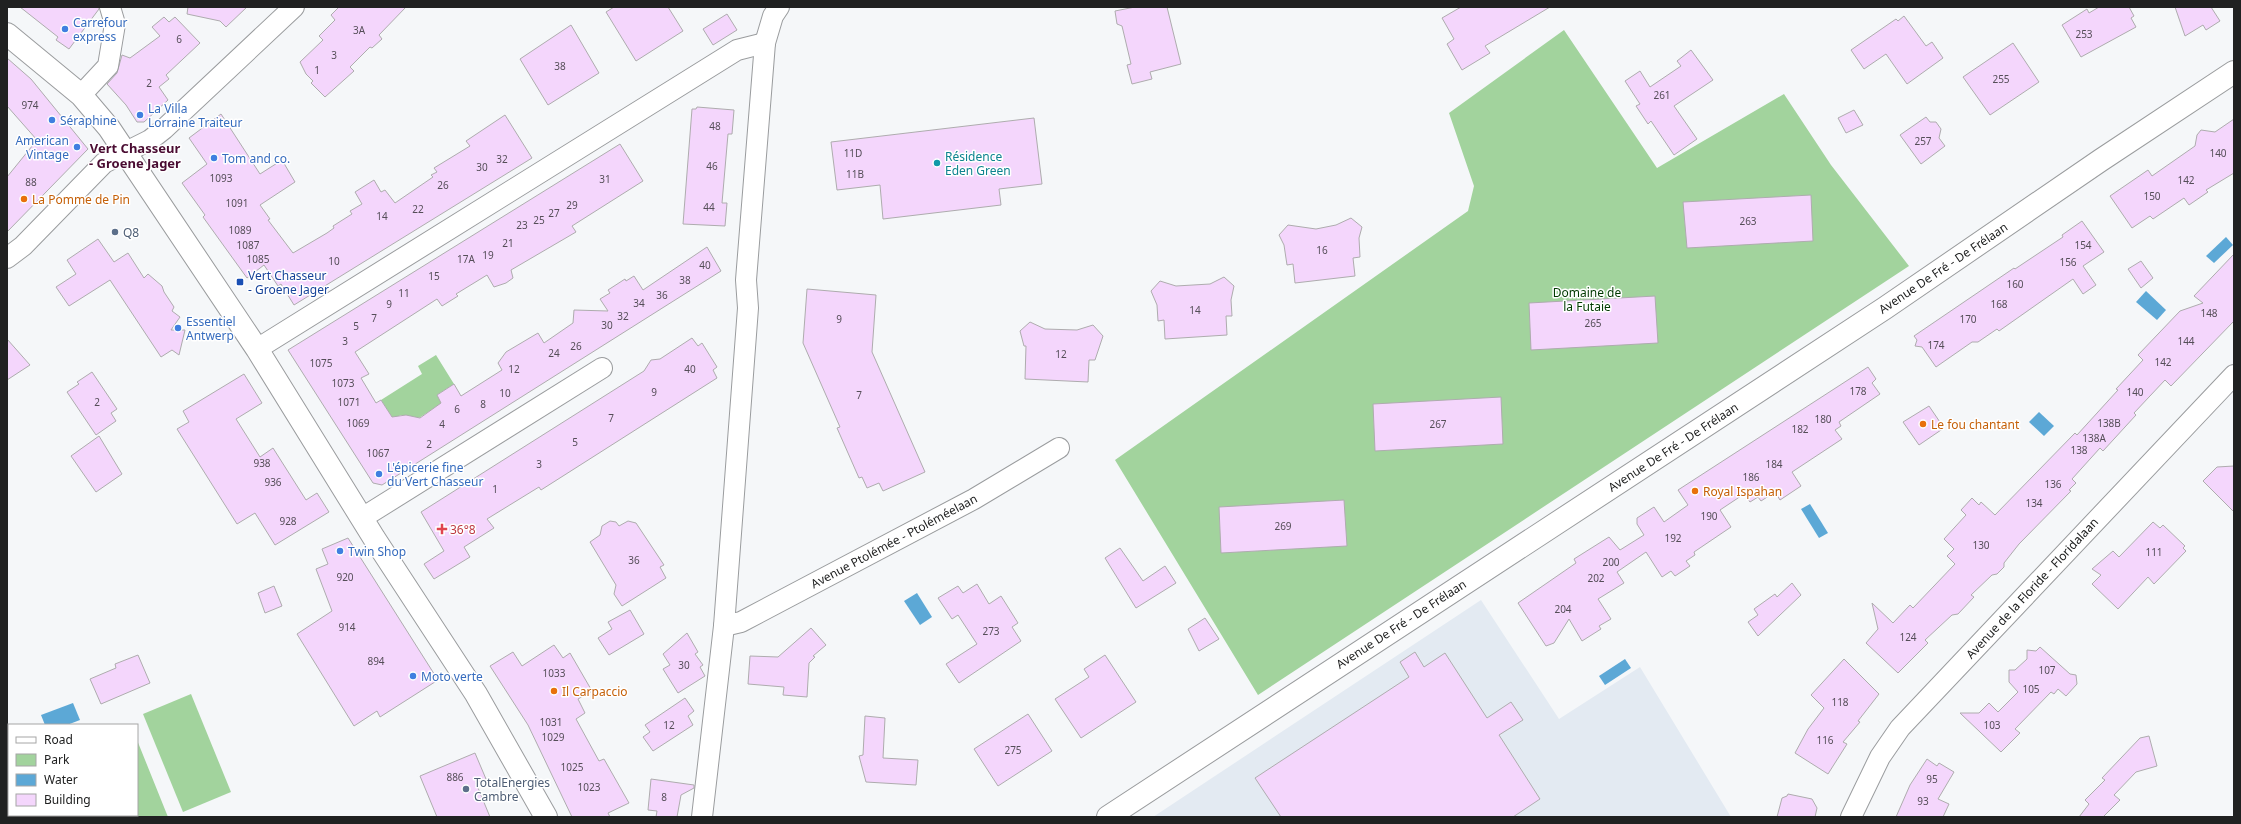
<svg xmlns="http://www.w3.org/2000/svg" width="2241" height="824" font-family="'Noto Sans',sans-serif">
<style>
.built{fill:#e3eaf2}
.green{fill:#a2d39d}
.water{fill:#5ca8d6}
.building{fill:#f4d6fc;stroke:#aeacae}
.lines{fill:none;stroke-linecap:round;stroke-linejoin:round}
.minor-casing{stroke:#9a9c9e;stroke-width:22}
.secondary-casing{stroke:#9a9c9e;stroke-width:24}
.primary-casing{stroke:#9a9c9e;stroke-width:24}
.minor{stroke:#fff;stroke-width:20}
.secondary{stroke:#fff;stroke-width:22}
.primary{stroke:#fff;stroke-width:22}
.shop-dot{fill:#3f7fe0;stroke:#fff;stroke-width:1.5}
.culture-dot{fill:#0f9aa8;stroke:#fff;stroke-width:1.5}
.food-dot{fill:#e8710a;stroke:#fff;stroke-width:1.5}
.service-dot{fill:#5c6f8a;stroke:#fff;stroke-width:1.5}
.transit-dot{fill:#1a4fb4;stroke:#fff;stroke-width:1.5}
.health-dot{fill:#e0444e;stroke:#fff;stroke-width:1.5}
.labels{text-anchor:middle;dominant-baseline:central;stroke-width:3;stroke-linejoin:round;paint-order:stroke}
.number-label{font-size:10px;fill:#554e58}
.shop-label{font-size:12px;fill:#366cbe;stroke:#fff;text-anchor:start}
.culture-label{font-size:12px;fill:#0d838f;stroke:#fff;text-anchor:start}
.food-label{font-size:12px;fill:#c56008;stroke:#fff;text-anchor:start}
.service-label{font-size:12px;fill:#4e5e75;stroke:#fff;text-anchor:start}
.street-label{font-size:12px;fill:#202121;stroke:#fff}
.transit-label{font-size:12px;fill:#164399;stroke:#fff;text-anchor:start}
.park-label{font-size:12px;fill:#003a00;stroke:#fff}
.health-label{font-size:12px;fill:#be3a42;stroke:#fff;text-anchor:start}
.neighbourhood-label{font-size:13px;font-weight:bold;fill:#4a0c32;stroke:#fff}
</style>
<rect width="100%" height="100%" fill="#f5f7f9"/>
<path class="built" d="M 1481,600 L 1559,719 L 1640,667 L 1731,817 L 1153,817 Z"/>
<g class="green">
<path d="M 1564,30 L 1657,168 L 1784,94 L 1831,165 L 1909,266 L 1258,695 L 1115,460 L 1468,211 L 1474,186 L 1449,113 Z"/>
<path d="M 436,355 L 454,384 L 437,395 L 442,403 L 419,418 L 401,415 L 393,419 L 381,400 L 422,374 L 418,366 Z"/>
<path d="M 191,694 L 231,792 L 183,812 L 143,714 Z"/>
<path d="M 137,740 L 168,817 L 24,817 L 23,815 L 137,815 Z"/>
</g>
<g class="water">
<path d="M 2226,237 L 2233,245 L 2214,263 L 2206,256 Z"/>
<path d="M 2146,291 L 2166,310 L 2157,320 L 2136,302 Z"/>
<path d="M 2039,412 L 2054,426 L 2044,436 L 2029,422 Z"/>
<path d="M 1810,504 L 1828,533 L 1819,538 L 1801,509 Z"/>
<path d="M 917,593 L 932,617 L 920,625 L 904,601 Z"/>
<path d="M 1625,659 L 1631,668 L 1605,685 L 1599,676 Z"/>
<path d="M 73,703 L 80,720 L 67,725 L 45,725 L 41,715 Z"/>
</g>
<g class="building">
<path d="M 20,7 L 99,7 L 99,9 L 69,49 L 56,40 L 58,37 Z"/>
<path d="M 188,7 L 247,7 L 226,27 L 220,21 L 187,14 Z"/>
<path d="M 339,7 L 406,7 L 379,35 L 382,39 L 372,48 L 370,47 L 350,67 L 354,71 L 325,97 L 311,83 L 313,81 L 306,74 L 300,62 L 323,40 L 319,36 L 335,20 L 331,15 Z"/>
<path d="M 614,7 L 668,7 L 683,31 L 636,61 L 606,12 Z"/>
<path d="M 1135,7 L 1167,7 L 1181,64 L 1150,72 L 1152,79 L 1132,84 L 1127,65 L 1131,64 L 1122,26 L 1117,24 L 1115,11 Z"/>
<path d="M 1461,7 L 1550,7 L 1485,46 L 1490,53 L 1462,70 L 1447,44 L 1454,39 L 1442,18 Z"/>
<path d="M 2099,7 L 2129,7 L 2134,16 L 2131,18 L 2136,27 L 2081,57 L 2062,25 L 2087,9 L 2089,13 Z"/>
<path d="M 2175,7 L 2211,7 L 2220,21 L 2206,30 L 2203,25 L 2185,36 Z"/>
<path d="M 727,14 L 737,30 L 713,45 L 703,29 Z"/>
<path d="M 1904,16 L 1926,46 L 1932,42 L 1943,58 L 1907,84 L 1886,54 L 1864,69 L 1851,50 L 1896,19 L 1898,21 Z"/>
<path d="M 164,17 L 169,22 L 175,17 L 200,43 L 166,75 L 169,79 L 159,87 L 168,100 L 144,122 L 137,122 L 126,105 L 107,84 L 117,73 L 122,55 L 130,58 L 160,36 L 152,27 Z"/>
<path d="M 571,25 L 599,73 L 548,105 L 520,59 Z"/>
<path d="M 2013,43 L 2039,82 L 1990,115 L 1963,77 Z"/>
<path d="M 1691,50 L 1713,80 L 1674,106 L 1697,139 L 1674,155 L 1651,121 L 1648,124 L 1636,106 L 1640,104 L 1625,81 L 1640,71 L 1650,87 L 1681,66 L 1677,61 Z"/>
<path d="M 7,58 L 31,79 L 88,149 L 7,232 L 7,177 L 37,140 L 7,106 Z"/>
<path d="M 697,107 L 734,110 L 732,134 L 728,134 L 722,203 L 727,203 L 725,226 L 683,224 L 692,109 L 696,109 Z"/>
<path d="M 1854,110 L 1863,125 L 1846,133 L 1838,118 Z"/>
<path d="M 221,114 L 260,174 L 282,160 L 295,182 L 260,205 L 270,219 L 268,220 L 293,253 L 327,233 L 334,228 L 333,226 L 352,214 L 350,211 L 362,204 L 355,192 L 374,180 L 381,192 L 385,190 L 395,203 L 433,177 L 431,175 L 437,172 L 434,168 L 470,146 L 466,141 L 505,115 L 532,158 L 294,305 L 281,284 L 278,286 L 264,265 L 247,278 L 203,217 L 205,215 L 182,183 L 207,164 L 189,138 Z"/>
<path d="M 1926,117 L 1930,122 L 1936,122 L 1941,129 L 1939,138 L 1945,146 L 1921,164 L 1900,135 Z"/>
<path d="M 1034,118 L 1042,184 L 999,189 L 1001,205 L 883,219 L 880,185 L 837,190 L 831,142 Z"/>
<path d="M 2234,119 L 2234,173 L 2206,190 L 2208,192 L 2189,205 L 2184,198 L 2153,219 L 2150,216 L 2132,228 L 2110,196 L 2148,170 L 2152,176 L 2195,146 L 2197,135 L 2201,130 L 2215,132 Z"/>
<path d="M 620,144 L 643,181 L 572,226 L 576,232 L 511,270 L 513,278 L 506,283 L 494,287 L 487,275 L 456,294 L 458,296 L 442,306 L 437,299 L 355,352 L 369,374 L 361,378 L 376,403 L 381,400 L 392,417 L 406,415 L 420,418 L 441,403 L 437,395 L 454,384 L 461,396 L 502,370 L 498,363 L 506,352 L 538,333 L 544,343 L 573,323 L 574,310 L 608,311 L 600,299 L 610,293 L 608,290 L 625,279 L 626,281 L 634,276 L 643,290 L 707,247 L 721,271 L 382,485 L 373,483 L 288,350 Z"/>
<path d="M 1811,195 L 1813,241 L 1687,248 L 1683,202 Z"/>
<path d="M 1351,218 L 1362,227 L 1359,238 L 1360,257 L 1353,258 L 1355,276 L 1295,283 L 1293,264 L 1287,265 L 1284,245 L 1279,235 L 1288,225 L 1316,229 L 1336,225 Z"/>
<path d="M 2082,221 L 2104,252 L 2083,266 L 2096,285 L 2083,294 L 2073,279 L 1999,331 L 1997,329 L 1978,342 L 1972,342 L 1936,367 L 1922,347 L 1915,346 L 1917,340 L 1914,336 L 2014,268 L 2015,269 L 2063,237 L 2062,235 Z"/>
<path d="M 98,239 L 114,262 L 128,253 L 144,278 L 148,274 L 162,286 L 164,292 L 174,307 L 172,311 L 180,317 L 171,330 L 185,330 L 179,355 L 172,350 L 161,357 L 110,280 L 69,306 L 56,287 L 76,274 L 67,260 Z"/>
<path d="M 2234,254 L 2234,321 L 2171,386 L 2165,380 L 2134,413 L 2136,415 L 2103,451 L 2100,448 L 2072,479 L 2076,483 L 2069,490 L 2071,491 L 2019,544 L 2004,563 L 2004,567 L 1997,574 L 1992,575 L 1971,595 L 1974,597 L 1958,614 L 1952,615 L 1925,640 L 1928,643 L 1898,673 L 1866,643 L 1878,629 L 1872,603 L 1893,623 L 1910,605 L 1913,608 L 1955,564 L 1947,556 L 1954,549 L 1944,539 L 1966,515 L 1961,510 L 1972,498 L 1979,505 L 1981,502 L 1995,515 L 2075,433 L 2077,435 L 2118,390 L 2116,389 L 2143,360 L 2138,355 L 2180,311 L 2203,303 L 2194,296 Z"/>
<path d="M 2141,261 L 2153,278 L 2141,288 L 2128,269 Z"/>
<path d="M 1224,277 L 1234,286 L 1231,300 L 1232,316 L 1226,316 L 1227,335 L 1165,339 L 1164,320 L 1158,321 L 1157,305 L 1151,291 L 1160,281 L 1176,286 L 1210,284 Z"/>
<path d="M 807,289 L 876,295 L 872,352 L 925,472 L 883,491 L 879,483 L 867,488 L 862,477 L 859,478 L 837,428 L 840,427 L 803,343 Z"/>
<path d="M 1655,296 L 1658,343 L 1531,350 L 1529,303 Z"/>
<path d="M 1030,322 L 1045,329 L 1077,330 L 1093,325 L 1103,336 L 1095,360 L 1089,360 L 1088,382 L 1025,379 L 1026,346 L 1024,346 L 1020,331 Z"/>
<path d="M 692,338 L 698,346 L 702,343 L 717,367 L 713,370 L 717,378 L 541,490 L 539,487 L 487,519 L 494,528 L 464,547 L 470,557 L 434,579 L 424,564 L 444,551 L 421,512 L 644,371 L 651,360 L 660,359 Z"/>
<path d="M 7,339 L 30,365 L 7,380 Z"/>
<path d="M 1868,367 L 1876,379 L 1872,383 L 1880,394 L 1839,422 L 1841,426 L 1835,430 L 1842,439 L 1792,472 L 1801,486 L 1780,500 L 1775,492 L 1761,501 L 1758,497 L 1750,502 L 1744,494 L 1720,510 L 1731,527 L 1694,552 L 1695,555 L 1686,561 L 1690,566 L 1675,576 L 1671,571 L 1662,577 L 1646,552 L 1617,572 L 1624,583 L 1598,599 L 1611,619 L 1599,626 L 1601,629 L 1582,641 L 1569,619 L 1554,643 L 1546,646 L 1518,603 L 1576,563 L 1574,559 L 1609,537 L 1620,550 L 1644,535 L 1637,524 L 1637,518 L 1654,507 L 1664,522 L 1688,505 L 1678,490 Z"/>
<path d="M 92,372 L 117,409 L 111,413 L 116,421 L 96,435 L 67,392 L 79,384 L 77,382 Z"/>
<path d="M 244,374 L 262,403 L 236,419 L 260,457 L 273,448 L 306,500 L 317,493 L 329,512 L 275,545 L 255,513 L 237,524 L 177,429 L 189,422 L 183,411 Z"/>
<path d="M 1501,397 L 1503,444 L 1375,451 L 1373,404 Z"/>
<path d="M 1929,406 L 1944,428 L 1919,445 L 1903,422 Z"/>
<path d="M 99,436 L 122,474 L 96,492 L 71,456 Z"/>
<path d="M 2234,466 L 2234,512 L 2203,481 L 2217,467 Z"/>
<path d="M 1344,500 L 1347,546 L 1221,553 L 1219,507 Z"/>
<path d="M 610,521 L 616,522 L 619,526 L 628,521 L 636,523 L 664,565 L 660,567 L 666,578 L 622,606 L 614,594 L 616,585 L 590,542 L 600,535 L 602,526 Z"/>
<path d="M 2153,522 L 2160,528 L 2163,525 L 2185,546 L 2183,548 L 2186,551 L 2154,584 L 2148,577 L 2118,609 L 2092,584 L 2101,575 L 2092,569 L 2113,551 L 2119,557 Z"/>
<path d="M 348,538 L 438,680 L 380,717 L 377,711 L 354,726 L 297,634 L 332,611 L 316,569 L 328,564 L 322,549 Z"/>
<path d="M 1120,548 L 1143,581 L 1165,566 L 1176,583 L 1136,608 L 1105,558 Z"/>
<path d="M 1792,583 L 1801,595 L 1758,636 L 1748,622 L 1758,615 L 1754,609 L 1775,594 L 1777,597 Z"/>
<path d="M 977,584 L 989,604 L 1001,596 L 1018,623 L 1012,627 L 1021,641 L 959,683 L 946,664 L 977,644 L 958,615 L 952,619 L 938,598 L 958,586 L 963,593 Z"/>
<path d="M 274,586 L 282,606 L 265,613 L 258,593 Z"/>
<path d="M 630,610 L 644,634 L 609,655 L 598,638 L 612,629 L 608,622 Z"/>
<path d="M 1205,618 L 1219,639 L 1199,651 L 1188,629 Z"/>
<path d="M 811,628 L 826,645 L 813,656 L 815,657 L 809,663 L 807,697 L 783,695 L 784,687 L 748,684 L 750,656 L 778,657 Z"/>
<path d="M 687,633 L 698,652 L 695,654 L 703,665 L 700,667 L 705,676 L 678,693 L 663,669 L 670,665 L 663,654 Z"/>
<path d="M 554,645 L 563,658 L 570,653 L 592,691 L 578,699 L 585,713 L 576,719 L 599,761 L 604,759 L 629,803 L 608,813 L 610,817 L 572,817 L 528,725 L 490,666 L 513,652 L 522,666 Z"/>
<path d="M 2040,647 L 2070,674 L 2076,675 L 2077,684 L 2066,696 L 2058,689 L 2054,694 L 2051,692 L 2015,729 L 2020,733 L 2001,752 L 1960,713 L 1979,713 L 1989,703 L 1998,712 L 2018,692 L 2009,682 L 2009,670 L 2015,670 L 2027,659 L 2027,650 L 2036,651 Z"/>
<path d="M 1415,652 L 1424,667 L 1445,653 L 1487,718 L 1511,702 L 1523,720 L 1499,735 L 1540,799 L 1513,817 L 1281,817 L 1255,778 L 1409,677 L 1400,662 Z"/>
<path d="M 138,655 L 150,683 L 101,704 L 90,679 L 116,668 L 115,664 Z"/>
<path d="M 1105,655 L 1136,702 L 1081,738 L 1055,699 L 1089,677 L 1084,669 Z"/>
<path d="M 1844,659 L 1879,694 L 1858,721 L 1860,722 L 1843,742 L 1847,744 L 1828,774 L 1795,753 L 1808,729 L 1824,708 L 1811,695 Z"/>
<path d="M 685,698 L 694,711 L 688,716 L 693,725 L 653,751 L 643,737 L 650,732 L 645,725 Z"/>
<path d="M 1028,714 L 1052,751 L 998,786 L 974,749 Z"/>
<path d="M 865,716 L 885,718 L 883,758 L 918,760 L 916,785 L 866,782 L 859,756 L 863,755 Z"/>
<path d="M 2149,736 L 2157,766 L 2136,772 L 2114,795 L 2120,800 L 2103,817 L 2079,817 L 2089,804 L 2085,800 L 2105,780 L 2102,778 L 2140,738 Z"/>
<path d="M 475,753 L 486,779 L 476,783 L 490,817 L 437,817 L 420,776 Z"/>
<path d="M 1927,759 L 1937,766 L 1939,763 L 1954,772 L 1938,799 L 1949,804 L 1943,817 L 1896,817 L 1910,785 Z"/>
<path d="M 651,779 L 694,785 L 694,788 L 681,795 L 677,817 L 656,817 L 657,811 L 648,810 Z"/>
<path d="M 1788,794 L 1812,799 L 1817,808 L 1815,817 L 1777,817 L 1782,798 L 1787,796 Z"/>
</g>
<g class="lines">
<g class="minor-casing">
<g id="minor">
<path d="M 81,95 L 108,66 L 115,24 L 110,7"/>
<path d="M 7,258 L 23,246 L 104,163 L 150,140 L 164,129 L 294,7"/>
<path d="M 257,349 L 737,50 L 765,43"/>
<path d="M 362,518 L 602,368"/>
<path d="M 724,626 L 741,622 L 974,499 L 1059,448"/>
<path d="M 702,817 L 724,626 L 748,308 L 746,280 L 765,43 L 773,16 L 779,7"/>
<path d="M 1851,817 L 1880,757 L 1900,728 L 2234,375"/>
</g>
</g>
<g class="secondary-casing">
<path id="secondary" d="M 1108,817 L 1885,308 L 2101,160 L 2234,72"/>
</g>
<g class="primary-casing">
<path id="primary" d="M 7,34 L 81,95 L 109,128 L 257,349 L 374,538 L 476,694 L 546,817"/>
</g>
<use href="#minor" class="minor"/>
<use href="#secondary" class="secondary"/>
<use href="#primary" class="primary"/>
</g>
<g class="shop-dot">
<circle cx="65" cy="29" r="4"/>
<circle cx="140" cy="115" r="4"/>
<circle cx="52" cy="120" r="4"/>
<circle cx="77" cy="147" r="4"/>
<circle cx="214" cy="158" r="4"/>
<circle cx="178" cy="328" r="4"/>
<circle cx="379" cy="474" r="4"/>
<circle cx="340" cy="551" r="4"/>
<circle cx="413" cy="676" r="4"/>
</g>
<circle class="culture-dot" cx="937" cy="163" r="4"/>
<g class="food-dot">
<circle cx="24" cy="199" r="4"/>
<circle cx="1923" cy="424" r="4"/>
<circle cx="1695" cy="491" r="4"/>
<circle cx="554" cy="691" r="4"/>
</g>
<g class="service-dot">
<circle cx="115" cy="232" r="4"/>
<circle cx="466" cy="789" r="4"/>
</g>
<rect class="transit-dot" x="236" y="278" width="8" height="8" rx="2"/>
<path class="health-dot" d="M440 523h4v4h4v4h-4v4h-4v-4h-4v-4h4z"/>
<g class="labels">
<g class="number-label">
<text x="359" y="30">3A</text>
<text x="2084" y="34">253</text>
<text x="179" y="39">6</text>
<text x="334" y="55">3</text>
<text x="560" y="66">38</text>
<text x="317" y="70">1</text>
<text x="2001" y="79">255</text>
<text x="149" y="83">2</text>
<text x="1662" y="95">261</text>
<text x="30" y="105">974</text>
<text x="715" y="126">48</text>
<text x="1923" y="141">257</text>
<text x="853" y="153">11D</text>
<text x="2218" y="153">140</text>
<text x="502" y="159">32</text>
<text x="712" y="166">46</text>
<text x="482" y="167">30</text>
<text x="855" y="174">11B</text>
<text x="221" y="178">1093</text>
<text x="605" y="179">31</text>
<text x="2186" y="180">142</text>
<text x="31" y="182">88</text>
<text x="443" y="185">26</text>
<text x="2152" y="196">150</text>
<text x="237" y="203">1091</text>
<text x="572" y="205">29</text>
<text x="709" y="207">44</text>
<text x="418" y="209">22</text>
<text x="554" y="213">27</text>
<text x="382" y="216">14</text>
<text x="539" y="220">25</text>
<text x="1748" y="221">263</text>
<text x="522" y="225">23</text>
<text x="240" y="230">1089</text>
<text x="508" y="243">21</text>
<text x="248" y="245">1087</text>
<text x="2083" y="245">154</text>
<text x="1322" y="250">16</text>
<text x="488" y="255">19</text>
<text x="258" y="259">1085</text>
<text x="466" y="259">17A</text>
<text x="334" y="261">10</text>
<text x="2068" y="262">156</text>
<text x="705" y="265">40</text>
<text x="434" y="276">15</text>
<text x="685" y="280">38</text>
<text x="2015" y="284">160</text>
<text x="404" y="293">11</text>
<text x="662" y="295">36</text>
<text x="639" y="303">34</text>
<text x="389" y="304">9</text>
<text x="1999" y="304">168</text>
<text x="1195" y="310">14</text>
<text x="2209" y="313">148</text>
<text x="623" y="316">32</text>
<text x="374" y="318">7</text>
<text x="839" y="319">9</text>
<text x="1968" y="319">170</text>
<text x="1593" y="323">265</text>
<text x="607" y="325">30</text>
<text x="356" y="326">5</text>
<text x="345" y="341">3</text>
<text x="2186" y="341">144</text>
<text x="1936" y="345">174</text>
<text x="576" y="346">26</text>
<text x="554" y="353">24</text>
<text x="1061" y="354">12</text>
<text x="2163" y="362">142</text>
<text x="321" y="363">1075</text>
<text x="514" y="369">12</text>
<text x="690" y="369">40</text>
<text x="343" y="383">1073</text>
<text x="1858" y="391">178</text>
<text x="654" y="392">9</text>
<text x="2135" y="392">140</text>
<text x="505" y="393">10</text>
<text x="859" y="395">7</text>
<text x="97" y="402">2</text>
<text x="349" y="402">1071</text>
<text x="483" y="404">8</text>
<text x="457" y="409">6</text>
<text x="611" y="418">7</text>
<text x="1823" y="419">180</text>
<text x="358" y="423">1069</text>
<text x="2109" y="423">138B</text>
<text x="442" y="424">4</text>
<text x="1438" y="424">267</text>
<text x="1800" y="429">182</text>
<text x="2094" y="438">138A</text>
<text x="575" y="442">5</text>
<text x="429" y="444">2</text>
<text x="2079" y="450">138</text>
<text x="378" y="453">1067</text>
<text x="262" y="463">938</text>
<text x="539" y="464">3</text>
<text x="1774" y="464">184</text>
<text x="1751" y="477">186</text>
<text x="273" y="482">936</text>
<text x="2053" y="484">136</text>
<text x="495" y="489">1</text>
<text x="2034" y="503">134</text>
<text x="1709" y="516">190</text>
<text x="288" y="521">928</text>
<text x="1283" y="526">269</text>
<text x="1673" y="538">192</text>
<text x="1981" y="545">130</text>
<text x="2154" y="552">111</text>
<text x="634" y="560">36</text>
<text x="1611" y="562">200</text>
<text x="345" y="577">920</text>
<text x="1596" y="578">202</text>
<text x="1563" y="609">204</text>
<text x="347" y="627">914</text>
<text x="991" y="631">273</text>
<text x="1908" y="637">124</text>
<text x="376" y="661">894</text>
<text x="684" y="665">30</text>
<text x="2047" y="670">107</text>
<text x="554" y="673">1033</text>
<text x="2031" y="689">105</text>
<text x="1840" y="702">118</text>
<text x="551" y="722">1031</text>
<text x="669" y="725">12</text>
<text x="1992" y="725">103</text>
<text x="553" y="737">1029</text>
<text x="1825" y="740">116</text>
<text x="1013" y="750">275</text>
<text x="572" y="767">1025</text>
<text x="455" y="777">886</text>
<text x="1932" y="779">95</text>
<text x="589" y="787">1023</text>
<text x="664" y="797">8</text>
<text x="1923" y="801">93</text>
</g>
<g class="shop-label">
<text x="73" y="22">Carrefour<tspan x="73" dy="14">express</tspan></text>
<text x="148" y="108">La Villa<tspan x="148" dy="14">Lorraine Traiteur</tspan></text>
<text x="60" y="120">Séraphine</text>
<text x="69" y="140" text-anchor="end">American<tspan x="69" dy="14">Vintage</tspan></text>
<text x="222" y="158">Tom and co.</text>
<text x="186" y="321">Essentiel<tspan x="186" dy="14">Antwerp</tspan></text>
<text x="387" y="467">L'épicerie fine<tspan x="387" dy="14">du Vert Chasseur</tspan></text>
<text x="348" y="551">Twin Shop</text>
<text x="421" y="676">Moto verte</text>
</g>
<g class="culture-label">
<text x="945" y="156">Résidence<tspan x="945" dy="14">Eden Green</tspan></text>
</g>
<g class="food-label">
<text x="32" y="199">La Pomme de Pin</text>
<text x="1931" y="424">Le fou chantant</text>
<text x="1703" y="491">Royal Ispahan</text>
<text x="562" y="691">Il Carpaccio</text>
</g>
<g class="service-label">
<text x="123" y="232">Q8</text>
<text x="474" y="782">TotalEnergies<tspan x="474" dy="14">Cambre</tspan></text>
</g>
<g class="street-label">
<text transform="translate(1943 268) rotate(-34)">Avenue De Fré - De Frélaan</text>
<text transform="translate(1673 447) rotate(-33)">Avenue De Fré - De Frélaan</text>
<text transform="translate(894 541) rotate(-28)">Avenue Ptolémée - Ptoléméelaan</text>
<text transform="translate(2032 588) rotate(-47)">Avenue de la Floride - Floridalaan</text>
<text transform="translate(1401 624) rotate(-33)">Avenue De Fré - De Frélaan</text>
</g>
<g class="transit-label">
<text x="248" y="275">Vert Chasseur<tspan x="248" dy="14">- Groene Jager</tspan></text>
</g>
<g class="park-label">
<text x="1587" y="292">Domaine de<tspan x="1587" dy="14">la Futaie</tspan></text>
</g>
<g class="health-label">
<text x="450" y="529">36°8</text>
</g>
<g class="neighbourhood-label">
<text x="135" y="148">Vert Chasseur<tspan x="135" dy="15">- Groene Jager</tspan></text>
</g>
</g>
<rect width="2241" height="824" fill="none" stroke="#202121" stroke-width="16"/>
<rect x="8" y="724" width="130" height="92" fill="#ffffff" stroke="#a6a6a6"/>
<rect x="16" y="737" width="20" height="6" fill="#ffffff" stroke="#a6a6a6"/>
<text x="44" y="744" font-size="12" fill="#202121">Road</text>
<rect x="16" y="754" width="20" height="12" fill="#a2d39d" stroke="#a6a6a6"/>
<text x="44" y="764" font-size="12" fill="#202121">Park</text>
<rect x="16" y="774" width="20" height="12" fill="#5ca8d6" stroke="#a6a6a6"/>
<text x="44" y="784" font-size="12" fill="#202121">Water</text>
<rect x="16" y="794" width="20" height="12" fill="#f4d6fc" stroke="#a6a6a6"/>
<text x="44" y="804" font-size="12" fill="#202121">Building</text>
</svg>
